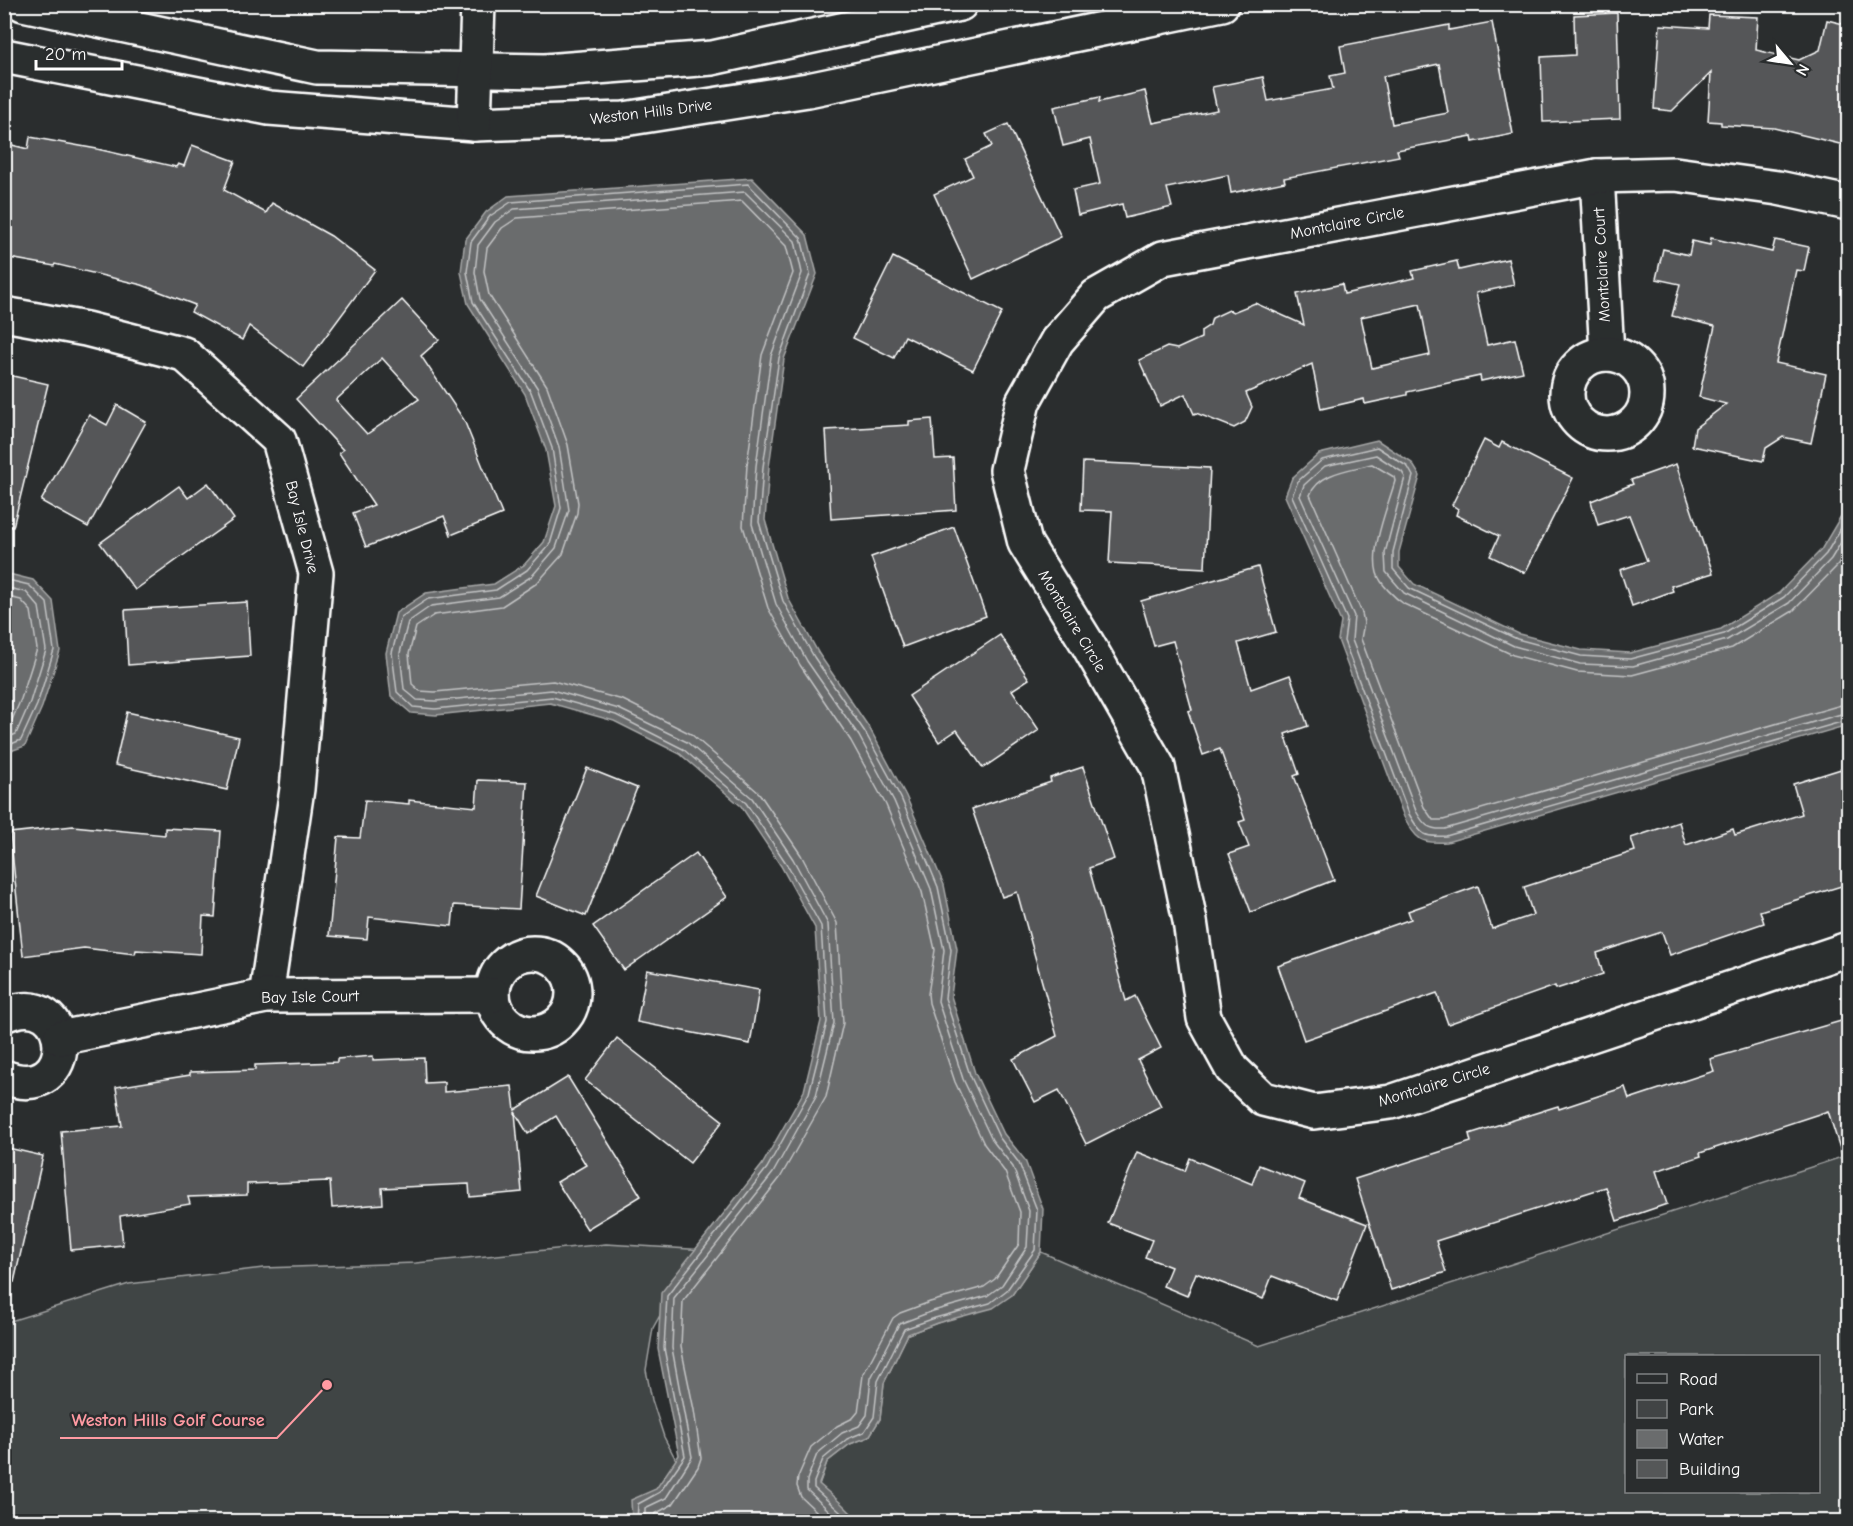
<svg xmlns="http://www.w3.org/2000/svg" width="1853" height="1526" font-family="'Comic Neue',sans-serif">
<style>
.green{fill:#414445;stroke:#a0a2a2;stroke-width:1.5;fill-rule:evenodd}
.water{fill:#6a6c6d;stroke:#a6a7a7;stroke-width:1.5}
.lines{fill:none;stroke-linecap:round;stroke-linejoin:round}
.shore{stroke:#c3c4c5;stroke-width:1.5}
.building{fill:#555758;stroke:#fff;stroke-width:1.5;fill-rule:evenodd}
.minor-casing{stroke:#fff;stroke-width:38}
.minor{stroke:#2a2d2e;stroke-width:33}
.labels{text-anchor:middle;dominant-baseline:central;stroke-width:5;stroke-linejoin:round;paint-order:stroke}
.street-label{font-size:16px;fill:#fff;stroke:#2a2d2e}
.leader{fill:none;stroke:#ff9aa2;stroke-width:2}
.callout-dot{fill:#ff9aa2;stroke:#2a2d2e;stroke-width:2}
.callout-label{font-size:18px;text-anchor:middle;font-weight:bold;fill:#ff9aa2;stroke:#2a2d2e;stroke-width:5;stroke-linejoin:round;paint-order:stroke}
</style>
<rect width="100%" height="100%" fill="#2a2d2e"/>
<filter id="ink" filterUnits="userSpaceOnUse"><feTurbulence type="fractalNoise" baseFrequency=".0167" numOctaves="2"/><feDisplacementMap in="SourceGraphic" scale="12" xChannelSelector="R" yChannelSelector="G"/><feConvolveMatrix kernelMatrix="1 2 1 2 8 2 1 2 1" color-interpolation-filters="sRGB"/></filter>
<g filter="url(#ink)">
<g class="green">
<path d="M 1848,1155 L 1848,1521 L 839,1522 L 819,1485 L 827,1462 L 850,1444 L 869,1437 L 880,1419 L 884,1383 L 908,1334 L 1012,1295 L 1041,1252 L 1259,1346 ZM 1626,1356 L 1818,1356 L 1818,1492 L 1626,1492 Z"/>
<path d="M 606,1244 L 706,1250 L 678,1283 L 653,1328 L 646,1370 L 652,1400 L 664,1437 L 697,1500 L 702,1521 L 5,1521 L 4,1323 L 129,1284 L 263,1268 L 416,1263 Z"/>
</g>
<g class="water">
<path d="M 752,178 L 807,235 L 817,274 L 784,359 L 769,467 L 765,520 L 788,598 L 819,654 L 870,729 L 906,796 L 944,885 L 957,949 L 951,996 L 975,1073 L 1004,1134 L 1025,1160 L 1043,1209 L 1041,1252 L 1012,1295 L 993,1308 L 937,1323 L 908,1334 L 884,1383 L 880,1419 L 869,1437 L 850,1444 L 827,1462 L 819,1484 L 842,1504 L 857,1519 L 857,1521 L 632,1521 L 631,1500 L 656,1489 L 679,1455 L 658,1349 L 661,1293 L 762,1165 L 804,1091 L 821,1021 L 815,928 L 781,866 L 741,806 L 680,754 L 614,721 L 550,703 L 436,715 L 411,713 L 391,696 L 386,653 L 396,613 L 426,593 L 494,584 L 524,565 L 544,542 L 556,506 L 546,450 L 525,394 L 468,304 L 461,272 L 465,240 L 486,212 L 508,196 Z"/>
<path d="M 1377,440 L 1412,463 L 1420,476 L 1399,552 L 1399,567 L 1414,584 L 1519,634 L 1581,650 L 1630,653 L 1721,629 L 1779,593 L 1821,550 L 1848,504 L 1848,725 L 1447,842 C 1420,844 1417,840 1404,817 L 1338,640 L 1341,622 L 1285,496 L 1292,478 L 1319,454 Z"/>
<path d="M 5,573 L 33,580 L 53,601 L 60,651 L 42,707 L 25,746 L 5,753 Z"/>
</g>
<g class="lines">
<g class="shore">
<path d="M 1848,516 L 1826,554 L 1784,597 L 1724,634 L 1630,659 L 1581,656 L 1517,639 L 1409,588 L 1393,569 L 1393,552 L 1413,476 L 1408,467 L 1377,447 L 1322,460 L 1298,481 L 1292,496 L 1347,619 L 1344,641 L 1409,814 C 1421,834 1422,838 1446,836 L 1848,720"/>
<path d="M 1848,531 L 1831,559 L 1789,603 L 1727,640 L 1633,666 L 1580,664 L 1514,646 L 1404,593 L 1386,572 L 1385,553 L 1405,477 L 1402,472 L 1376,455 L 1325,466 L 1304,485 L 1300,496 L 1354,616 L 1352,640 L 1416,811 C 1424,825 1428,830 1445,829 L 1848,712"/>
<path d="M 1848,548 L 1838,565 L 1793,611 L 1732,648 L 1632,675 L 1577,672 L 1513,655 L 1404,604 C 1395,598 1380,584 1377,573 C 1370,548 1388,506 1395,481 L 1394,477 L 1372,464 C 1350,470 1319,472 1310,495 L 1362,613 L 1364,623 L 1361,639 L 1424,807 L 1433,820 L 1443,820 L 1848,703"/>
<path d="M 4,579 L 29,585 L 47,603 L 54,650 L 37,705 L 21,740 L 4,747"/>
<path d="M 4,587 L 26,592 L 39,607 L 46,650 L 30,702 L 16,734 L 4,739"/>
<path d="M 4,596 L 21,600 L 31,611 L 37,649 L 21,699 L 9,727 L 4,729"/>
<path d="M 637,1522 L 638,1504 L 660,1492 L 685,1456 L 664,1348 L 667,1296 L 767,1168 L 809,1093 L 827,1022 L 821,926 L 786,863 L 746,803 L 683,749 L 616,715 L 552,697 L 435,709 L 413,707 L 397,692 L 392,653 L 401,617 L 428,599 L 496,590 L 527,570 L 550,544 L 561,508 L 552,448 L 531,392 L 473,302 L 467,272 L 471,242 L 490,216 L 511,202 L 748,184 L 801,238 L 810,274 L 779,358 L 763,467 L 759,522 L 783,601 L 814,657 L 865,732 L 901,798 L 938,887 L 951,950 L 945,998 L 970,1075 L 999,1137 L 1019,1163 L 1037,1210 L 1035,1250 L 1007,1290 L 990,1303 L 935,1318 L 904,1329 L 878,1381 L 874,1417 L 864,1432 L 847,1439 L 823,1459 L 814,1482 L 814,1488 L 851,1522"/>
<path d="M 645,1522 L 645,1508 L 666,1498 L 692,1457 L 672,1348 L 674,1298 L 773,1173 L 816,1096 L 834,1023 L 828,924 L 793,859 L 752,798 L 687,742 L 619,709 L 552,690 L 436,701 L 417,700 L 404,689 L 400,653 L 408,622 L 431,606 L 499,597 L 532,576 L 556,548 L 569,510 L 559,447 L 538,389 L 480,299 L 475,272 L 478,245 L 495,222 L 514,209 L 745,192 L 795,241 L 802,273 L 771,356 L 756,466 L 752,524 L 776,604 L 807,661 L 859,736 L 894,801 L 931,889 L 944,950 L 938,1001 L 963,1079 L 992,1140 L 1013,1167 L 1029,1211 L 1027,1247 L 1002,1285 L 987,1296 L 933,1311 L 899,1324 L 871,1378 L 867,1415 L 859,1426 L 842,1433 L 817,1454 L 807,1480 L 807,1490 L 841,1522"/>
<path d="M 654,1522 L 655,1514 L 673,1504 L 698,1467 L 701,1458 L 694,1410 L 681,1347 L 683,1301 L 780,1178 L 826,1097 L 843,1023 L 837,923 L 801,855 L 759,793 L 691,734 L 623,700 L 553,681 L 435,692 L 420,691 L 412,684 L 409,654 L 416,627 L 434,615 L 502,606 L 537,583 L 563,554 L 577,513 L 578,503 L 568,445 L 547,386 L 489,295 L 484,271 L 487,248 L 502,228 L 517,218 L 742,201 L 786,246 L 793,273 L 762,355 L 747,465 L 743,526 L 768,608 L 800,665 L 851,741 L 886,805 L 922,892 L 935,950 L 928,994 L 929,1003 L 955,1082 L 984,1144 L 1005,1172 L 1020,1212 L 1019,1244 L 995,1279 L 984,1287 L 930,1302 L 900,1313 L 893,1318 L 863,1375 L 858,1412 L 853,1418 L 837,1426 L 811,1447 L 798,1477 L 797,1486 L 801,1497 L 828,1522"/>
</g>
</g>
<g class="building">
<path d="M 1617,13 L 1620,119 L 1543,122 L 1541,57 L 1575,55 L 1574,15 Z"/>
<path d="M 1709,15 L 1758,17 L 1756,50 L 1799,60 L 1820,50 L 1827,20 L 1848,25 L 1848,146 L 1774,128 L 1721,125 L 1721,122 L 1708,121 L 1711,73 L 1672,111 L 1654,109 L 1660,25 L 1708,28 Z"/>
<path d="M 1492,22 L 1513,134 L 1473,142 L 1472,136 L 1397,150 L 1399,156 L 1284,178 L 1285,182 L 1231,193 L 1228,175 L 1167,188 L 1172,207 L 1125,218 L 1122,204 L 1078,215 L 1073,190 L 1100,184 L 1090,139 L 1063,146 L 1054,107 L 1100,97 L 1099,102 L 1145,91 L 1153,123 L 1217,110 L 1212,87 L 1263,77 L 1268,101 L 1333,89 L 1330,76 L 1345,73 L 1340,46 L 1449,25 L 1449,30 ZM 1439,64 L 1448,113 L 1392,124 L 1383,76 Z"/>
<path d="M 1008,124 L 1061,237 L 973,279 L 934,194 L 973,176 L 965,159 L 992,146 L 986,134 Z"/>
<path d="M 30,137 L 97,149 L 176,167 L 178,164 L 184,166 L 192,145 L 235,161 L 224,190 L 266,213 L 272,203 L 331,236 L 375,270 L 303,367 L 249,326 L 242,340 L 191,312 L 195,305 L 142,285 L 55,264 L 54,266 L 4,257 L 4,143 L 28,149 Z"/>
<path d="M 1711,238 L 1772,252 L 1775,240 L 1809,247 L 1804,271 L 1796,270 L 1776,363 L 1826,374 L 1811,443 L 1783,437 L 1766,448 L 1763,461 L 1692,446 L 1695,428 L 1726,404 L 1699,397 L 1715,326 L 1672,316 L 1680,284 L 1656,279 L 1663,249 L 1689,255 L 1692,241 L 1710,245 Z"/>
<path d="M 893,257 L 1002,312 L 973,370 L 905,336 L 894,358 L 853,338 Z"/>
<path d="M 1508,259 L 1514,285 L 1476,293 L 1487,345 L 1515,339 L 1523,372 L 1481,381 L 1480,376 L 1407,392 L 1407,395 L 1365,404 L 1364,399 L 1321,409 L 1312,364 L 1246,393 L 1252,407 L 1245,422 L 1234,428 L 1196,413 L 1194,414 L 1185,394 L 1160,406 L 1139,360 L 1167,347 L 1177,349 L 1201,338 L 1201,331 L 1210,325 L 1212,318 L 1229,310 L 1233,312 L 1255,303 L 1304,325 L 1297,294 L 1342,284 L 1344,294 L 1414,278 L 1412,271 L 1457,261 L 1459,270 ZM 1420,304 L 1430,355 L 1372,368 L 1361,317 Z"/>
<path d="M 402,300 L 439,340 L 421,356 L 464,420 L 502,514 L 451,535 L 444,516 L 366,547 L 353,513 L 374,505 L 339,453 L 343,450 L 296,399 ZM 382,358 L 419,399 L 367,434 L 336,400 Z"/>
<path d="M 4,374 L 48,384 L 13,527 L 4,526 Z"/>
<path d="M 117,405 L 146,422 L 88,527 L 41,501 L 89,415 L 107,425 Z"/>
<path d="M 932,419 L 935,459 L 953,458 L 956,510 L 831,519 L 826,430 L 909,425 L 909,421 Z"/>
<path d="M 1484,440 L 1499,448 L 1502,442 L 1573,478 L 1525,573 L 1490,556 L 1499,536 L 1456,515 L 1458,509 L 1452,505 Z"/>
<path d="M 1083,462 L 1210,468 L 1205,568 L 1109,563 L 1112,511 L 1081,510 Z"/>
<path d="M 1676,464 L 1713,573 L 1671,586 L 1673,591 L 1632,606 L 1620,570 L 1647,561 L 1629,515 L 1598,525 L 1591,501 L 1633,484 L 1631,480 Z"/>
<path d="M 208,483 L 234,519 L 135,590 L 100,543 L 179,486 L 188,498 Z"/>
<path d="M 954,527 L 986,616 L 903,647 L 871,557 Z"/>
<path d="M 1258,567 L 1276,632 L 1238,643 L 1251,689 L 1290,675 L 1308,726 L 1285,734 L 1299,774 L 1294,776 L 1334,880 L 1251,912 L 1229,854 L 1249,847 L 1239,822 L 1245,820 L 1220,749 L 1203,755 L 1188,711 L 1192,710 L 1173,641 L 1154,646 L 1141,601 Z"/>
<path d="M 247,602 L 250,656 L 128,665 L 125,610 Z"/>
<path d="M 1000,635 L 1029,679 L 1012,690 L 1039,730 L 983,768 L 957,730 L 939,742 L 909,696 Z"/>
<path d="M 127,712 L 239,737 L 227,790 L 115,765 Z"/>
<path d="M 1083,767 L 1114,859 L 1089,868 L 1126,1001 L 1135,996 L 1161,1048 L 1138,1060 L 1161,1106 L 1086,1144 L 1059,1090 L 1035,1102 L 1013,1059 L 1057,1036 L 1017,892 L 1002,897 L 972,809 L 1051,782 L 1050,778 Z"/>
<path d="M 587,768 L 637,788 L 586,916 L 536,896 Z"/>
<path d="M 1841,769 L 1848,795 L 1848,884 L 1760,911 L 1764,923 L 1670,955 L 1662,932 L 1597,953 L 1603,974 L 1556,989 L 1555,986 L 1448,1024 L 1437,993 L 1304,1040 L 1278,966 L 1411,919 L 1408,911 L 1478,886 L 1492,929 L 1533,915 L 1524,887 L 1635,851 L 1631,838 L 1679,822 L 1686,845 L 1733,829 L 1735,835 L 1802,814 L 1793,784 Z"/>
<path d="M 478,780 L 527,782 L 519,909 L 454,905 L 452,926 L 369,917 L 367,939 L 329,936 L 338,837 L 360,838 L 365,800 L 409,804 L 409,800 L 476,807 Z"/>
<path d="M 73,826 L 165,835 L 165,828 L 221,831 L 215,917 L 203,916 L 201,954 L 136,950 L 135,954 L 84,948 L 23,956 L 10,833 Z"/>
<path d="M 696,853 L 727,897 L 624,970 L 593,926 Z"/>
<path d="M 647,970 L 759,990 L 750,1044 L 637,1022 Z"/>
<path d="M 1848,1019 L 1848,1158 L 1843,1158 L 1828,1111 L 1700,1153 L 1701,1156 L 1656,1171 L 1667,1204 L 1617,1221 L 1606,1187 L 1436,1241 L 1446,1272 L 1391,1290 L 1355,1179 L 1471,1142 L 1469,1134 L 1558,1106 L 1559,1109 L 1625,1087 L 1629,1099 L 1714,1071 L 1710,1059 Z"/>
<path d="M 617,1038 L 723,1121 L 690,1163 L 585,1080 Z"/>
<path d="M 373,1056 L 373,1060 L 424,1058 L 425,1083 L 444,1082 L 444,1092 L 512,1086 L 515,1110 L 568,1077 L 641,1196 L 587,1229 L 557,1182 L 586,1165 L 556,1116 L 528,1134 L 515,1112 L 522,1192 L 470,1197 L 469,1184 L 382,1188 L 383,1204 L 332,1208 L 330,1181 L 247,1184 L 247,1195 L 188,1197 L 190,1204 L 120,1216 L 123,1245 L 71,1250 L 61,1131 L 122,1126 L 116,1087 L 190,1075 L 190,1072 L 255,1070 L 255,1065 L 337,1062 L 337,1059 Z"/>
<path d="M 4,1147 L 43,1156 L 14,1282 L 4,1280 Z"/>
<path d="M 1137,1152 L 1185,1171 L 1190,1158 L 1252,1184 L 1259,1165 L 1305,1183 L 1299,1198 L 1367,1224 L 1337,1301 L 1272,1276 L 1263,1299 L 1196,1273 L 1187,1296 L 1163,1286 L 1171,1267 L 1145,1257 L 1152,1240 L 1108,1223 Z"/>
</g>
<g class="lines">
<g class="minor-casing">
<g id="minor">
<path d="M 23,4 L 317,67 L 545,71 L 712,58 L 960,4"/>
<path d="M 4,56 L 269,108 L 474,124 L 624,119 L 808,90 L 1222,4"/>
<path d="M 474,124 L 478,4"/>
<path d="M 1597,176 L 1607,354"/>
<path d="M 1848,203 L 1778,188 L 1675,174 L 1597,176 L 1163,258 L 1096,296 L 1057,341 L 1023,402 L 1007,470 L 1025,543 L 1087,643 L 1158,767 L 1190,921 L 1204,1018 L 1232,1069 L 1263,1099 L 1314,1112 L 1391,1102 L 1848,949"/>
<path d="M 4,314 L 86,329 L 184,354 L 279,440 L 316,573 L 297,789 L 266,996"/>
<circle cx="1607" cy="394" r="40"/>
<circle cx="533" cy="993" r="40"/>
<path d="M 4,1015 C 76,983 81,1106 4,1077"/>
<path d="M 60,1038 L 266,996 L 493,995"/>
</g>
</g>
<use href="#minor" class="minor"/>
</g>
</g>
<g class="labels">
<g class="street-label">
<text transform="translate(651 112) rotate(-7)">Weston Hills Drive</text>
<text transform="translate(1347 223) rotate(-11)">Montclaire Circle</text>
<text transform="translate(1602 265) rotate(-93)">Montclaire Court</text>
<text transform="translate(302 527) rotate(76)">Bay Isle Drive</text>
<text transform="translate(1072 621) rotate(59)">Montclaire Circle</text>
<text transform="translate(310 997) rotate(-1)">Bay Isle Court</text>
<text transform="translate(1434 1085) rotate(-17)">Montclaire Circle</text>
</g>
</g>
<path class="leader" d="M327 1385L277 1438H60"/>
<circle class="callout-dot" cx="327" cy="1385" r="6"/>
<g class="callout-label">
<text x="168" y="1426">Weston Hills Golf Course</text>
</g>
<rect width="1853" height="1526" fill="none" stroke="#2a2d2e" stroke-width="24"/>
<rect x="12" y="12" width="1829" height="1502" fill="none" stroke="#fff" stroke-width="2" filter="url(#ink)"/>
<rect x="1625" y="1355" width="195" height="138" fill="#2a2d2e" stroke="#7f8182" stroke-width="1.5"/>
<rect x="1637" y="1374" width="30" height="9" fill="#2a2d2e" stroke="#7f8182" stroke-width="1.5"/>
<text x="1679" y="1385" font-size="18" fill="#ffffff">Road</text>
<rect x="1637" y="1400" width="30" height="18" fill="#414445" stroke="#7f8182" stroke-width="1.5"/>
<text x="1679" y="1415" font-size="18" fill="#ffffff">Park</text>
<rect x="1637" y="1430" width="30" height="18" fill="#6a6c6d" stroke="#7f8182" stroke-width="1.5"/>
<text x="1679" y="1445" font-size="18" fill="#ffffff">Water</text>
<rect x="1637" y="1460" width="30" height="18" fill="#555758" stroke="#7f8182" stroke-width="1.5"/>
<text x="1679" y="1475" font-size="18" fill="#ffffff">Building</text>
<g transform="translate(1790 63) rotate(119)" stroke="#2a2d2e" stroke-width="4.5" paint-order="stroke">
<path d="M0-4.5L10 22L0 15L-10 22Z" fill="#ffffff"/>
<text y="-9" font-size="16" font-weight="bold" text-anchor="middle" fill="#ffffff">N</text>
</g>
<path d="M36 60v9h86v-9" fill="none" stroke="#ffffff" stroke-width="3"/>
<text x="45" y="60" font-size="18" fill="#ffffff" stroke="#2a2d2e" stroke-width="4.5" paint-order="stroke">20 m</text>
</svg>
